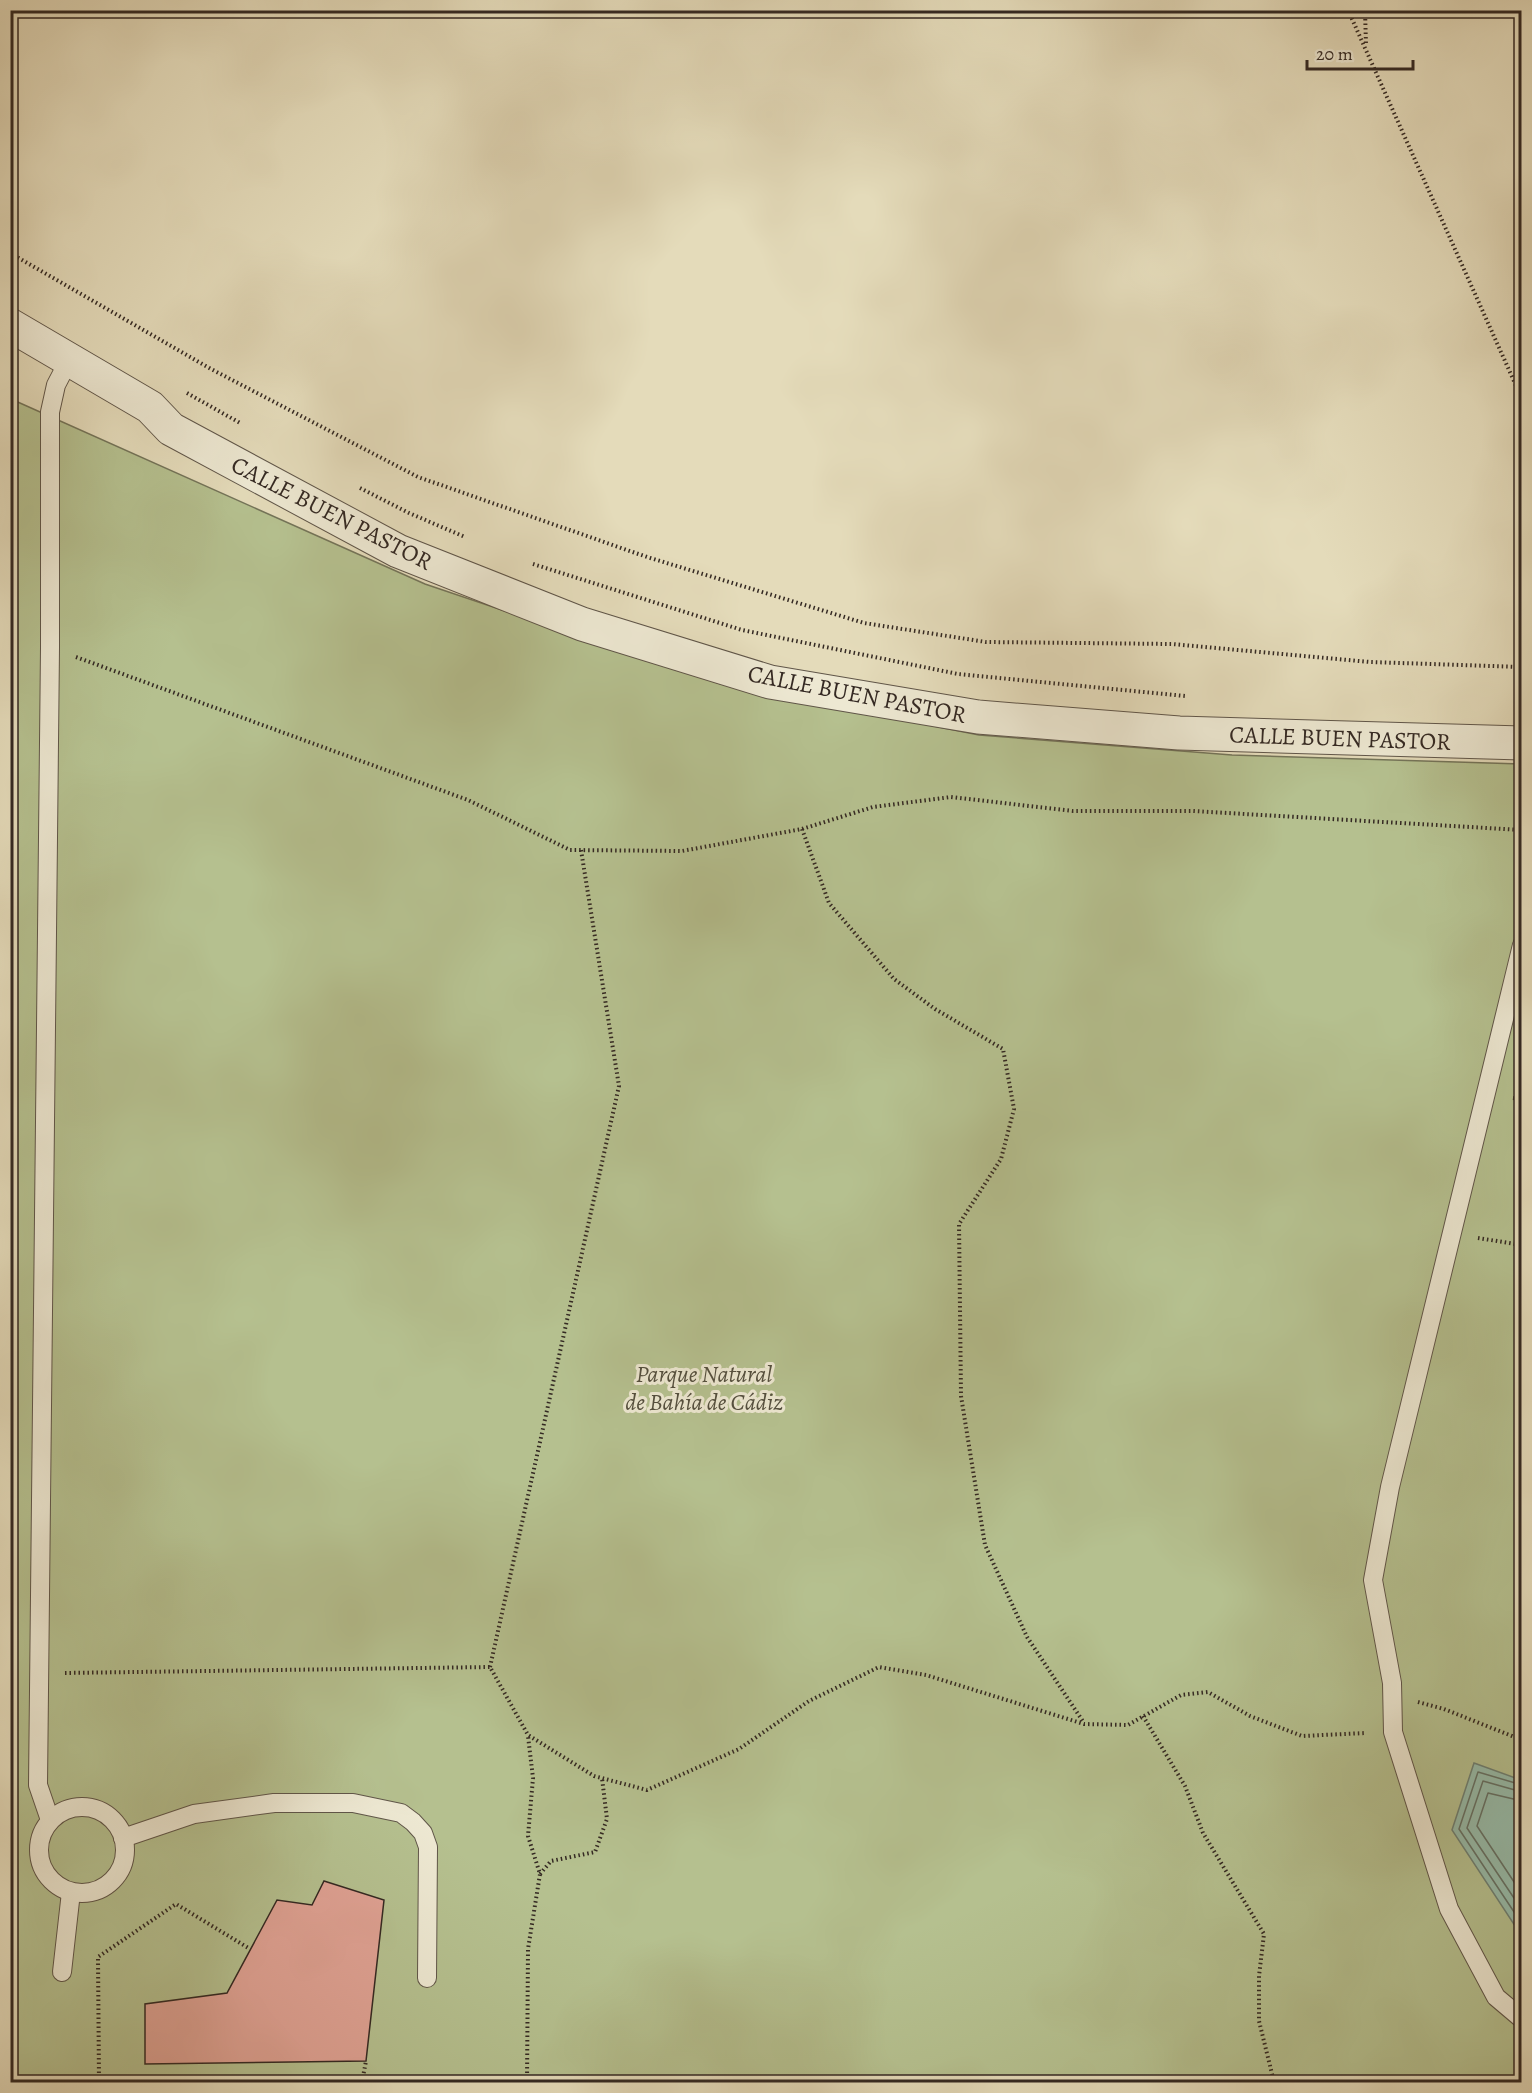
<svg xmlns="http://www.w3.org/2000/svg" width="1532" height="2093" font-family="Alegreya,serif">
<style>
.green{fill:#b5c08f;stroke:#747459;stroke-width:1.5}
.water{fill:#97bcaa;stroke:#6f8174;stroke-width:1.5}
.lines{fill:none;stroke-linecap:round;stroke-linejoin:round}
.shore{stroke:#667266;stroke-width:1.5}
.building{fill:#dfa294;stroke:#342923;stroke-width:1.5}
.service-casing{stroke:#605649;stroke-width:20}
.tertiary-casing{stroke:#605649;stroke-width:35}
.path{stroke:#342923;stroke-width:4;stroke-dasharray:1.5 3;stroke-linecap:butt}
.service{stroke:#ede8d2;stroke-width:18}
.tertiary{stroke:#ede8d2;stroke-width:33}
.labels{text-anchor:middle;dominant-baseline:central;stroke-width:6;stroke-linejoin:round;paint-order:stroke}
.street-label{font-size:24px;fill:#342923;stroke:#ede8d2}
.park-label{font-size:24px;font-style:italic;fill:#544f3e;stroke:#ede8d2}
</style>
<rect width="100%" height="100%" fill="#e4dbba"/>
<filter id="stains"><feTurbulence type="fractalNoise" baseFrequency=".00333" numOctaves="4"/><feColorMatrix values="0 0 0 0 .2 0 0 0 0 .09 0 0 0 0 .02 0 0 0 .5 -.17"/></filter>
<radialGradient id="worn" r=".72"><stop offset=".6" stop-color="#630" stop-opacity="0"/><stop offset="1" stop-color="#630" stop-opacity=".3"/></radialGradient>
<path class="green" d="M 11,399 L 425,584 L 721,684 L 979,735 L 1232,755 L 1521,764 L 1521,2082 L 11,2082 Z"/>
<path class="water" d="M 1474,1763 L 1521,1780 L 1521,1935 L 1452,1830 Z"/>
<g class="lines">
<g class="shore">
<path d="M 1522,1785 L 1478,1772 L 1459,1829 L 1522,1924"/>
<path d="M 1522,1792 L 1483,1781 L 1467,1828 L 1522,1910"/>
<path d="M 1522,1801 L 1488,1793 L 1477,1826 L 1522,1894"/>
</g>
</g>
<path class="building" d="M 324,1881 L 384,1900 L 366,2061 L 145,2064 L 145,2004 L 227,1993 L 277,1900 L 312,1905 Z"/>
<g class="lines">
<g class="service-casing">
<g id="service">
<path d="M 1522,945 L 1390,1487 L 1373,1580 L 1392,1683 L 1393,1732 L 1449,1909 L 1496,1997 L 1522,2019"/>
<circle cx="82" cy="1850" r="43"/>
<path d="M 50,1820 L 38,1785 L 50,648 L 50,412 L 56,385 L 69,360"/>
<path d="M 123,1838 L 194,1814 L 274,1803 L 353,1803 L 401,1813 L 413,1822 L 423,1833 L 428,1847 L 427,1978"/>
<path d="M 62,1972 L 71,1892"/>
</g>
</g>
<g class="tertiary-casing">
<path id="tertiary" d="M 10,325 L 150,407 L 171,429 L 398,551 L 582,624 L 770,682 L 978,717 L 1179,733 L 1522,743"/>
</g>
<g class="path">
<path d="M 1348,10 L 1522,399"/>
<path d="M 1365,10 L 1366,45"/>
<path d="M 10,253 L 211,369 L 418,477 L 647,557 L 864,623 L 986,642 L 1172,644 L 1370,662 L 1522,667"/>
<path d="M 187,393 L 240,423"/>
<path d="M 360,488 L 409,513 L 465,537"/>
<path d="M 533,564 L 742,630 L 958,674 L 1185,696"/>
<path d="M 76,657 L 468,800 L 570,850 L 682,851 L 802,829 L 873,807 L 951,797 L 1073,811 L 1193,811 L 1522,830"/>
<path d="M 802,829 L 829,903 L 894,979 L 935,1009 L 1003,1049 L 1014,1109 L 1001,1159 L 959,1224 L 961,1396 L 985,1545 L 1027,1637 L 1084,1723"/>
<path d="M 1513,1098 L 1522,1099"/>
<path d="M 1478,1238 L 1522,1245"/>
<path d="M 490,1667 L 619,1086 L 581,850"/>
<path d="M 65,1673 L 490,1667 L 528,1735 L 594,1776 L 647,1790 L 739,1749 L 809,1701 L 879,1667 L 926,1675 L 1084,1724 L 1128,1725 L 1181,1695 L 1208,1692 L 1250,1716 L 1302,1736 L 1366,1733"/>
<path d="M 1418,1702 L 1444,1709 L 1522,1740"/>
<path d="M 1143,1716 L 1185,1786 L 1203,1833 L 1264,1934 L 1259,1976 L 1259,2021 L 1274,2082"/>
<path d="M 540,1874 L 551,1861 L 595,1852 L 607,1819 L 602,1778"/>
<path d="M 99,2082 L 98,1957 L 176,1904 L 250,1949"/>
<path d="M 362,2082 L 366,2061"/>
<path d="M 527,2082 L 528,1949 L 540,1874 L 528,1836 L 533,1778 L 528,1736"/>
</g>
<use href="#service" class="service"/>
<use href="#tertiary" class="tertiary"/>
</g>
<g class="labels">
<g class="street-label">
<text transform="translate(332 513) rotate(27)">CALLE BUEN PASTOR</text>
<text transform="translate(857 694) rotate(11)">CALLE BUEN PASTOR</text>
<text transform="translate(1340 738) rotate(2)">CALLE BUEN PASTOR</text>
</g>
<g class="park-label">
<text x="704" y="1374">Parque Natural<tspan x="704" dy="28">de Bahía de Cádiz</tspan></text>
</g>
</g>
<rect width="1532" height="2093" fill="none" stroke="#e4dbba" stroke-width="36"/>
<rect x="12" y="12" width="1508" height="2069" fill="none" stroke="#342923" stroke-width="3"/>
<rect x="18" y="18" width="1496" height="2057" fill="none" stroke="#342923" stroke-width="1.5"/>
<path d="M1307 60v9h106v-9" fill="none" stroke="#342923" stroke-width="3"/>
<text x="1316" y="60" font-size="18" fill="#342923" stroke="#ede8d2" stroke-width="4.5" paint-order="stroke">20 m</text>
<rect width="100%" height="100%" filter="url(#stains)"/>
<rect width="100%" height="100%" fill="url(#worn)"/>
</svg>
